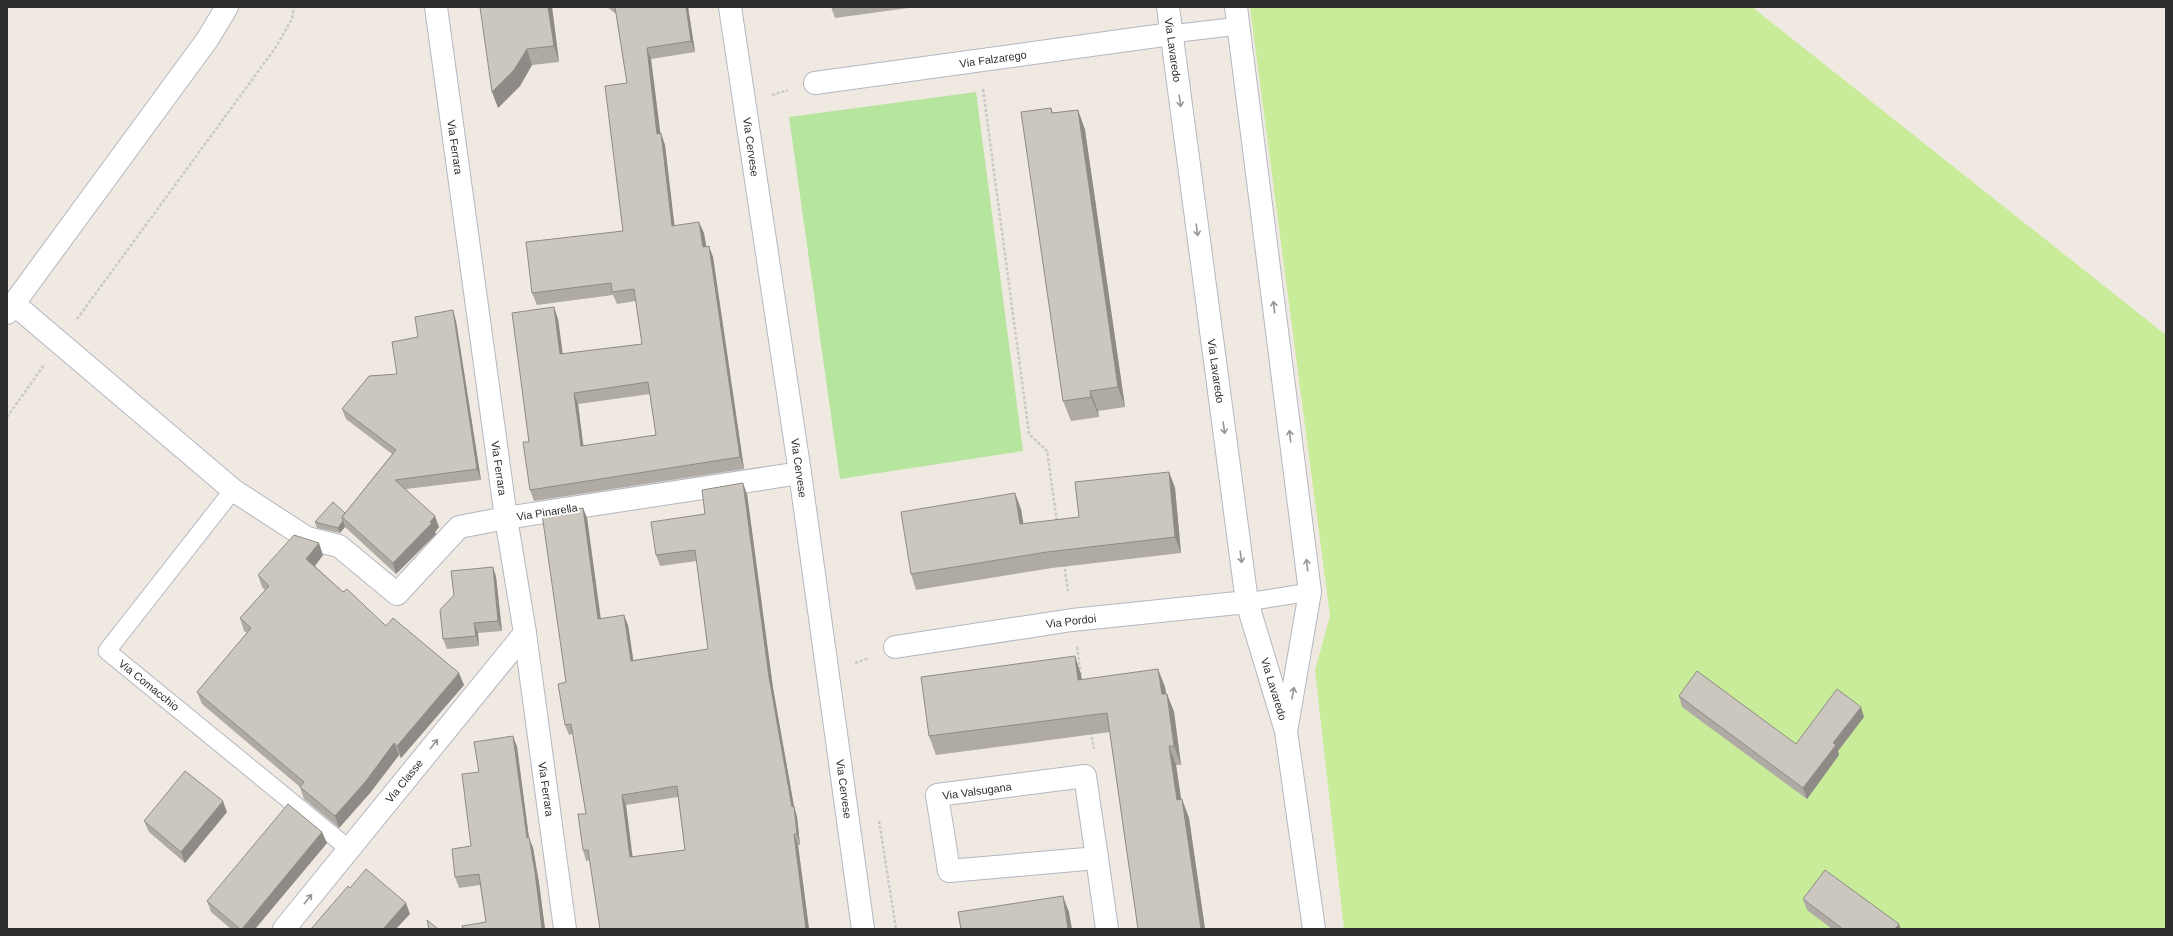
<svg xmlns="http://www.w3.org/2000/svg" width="2173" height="936" font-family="Helvetica,sans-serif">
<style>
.green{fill:#b6e59e}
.pitch{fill:#c9ec9a}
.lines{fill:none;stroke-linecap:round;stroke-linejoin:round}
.service-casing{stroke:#b4b7c1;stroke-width:19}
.minor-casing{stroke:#b4b7c1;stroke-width:24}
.secondary-casing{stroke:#b4b7c1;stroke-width:24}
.path{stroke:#c9c9c9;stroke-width:2.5;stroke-dasharray:3 2;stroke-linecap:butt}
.service{stroke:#fff;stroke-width:17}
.minor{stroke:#fff;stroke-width:22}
.secondary{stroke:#fff;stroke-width:22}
.wall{fill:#afaba4;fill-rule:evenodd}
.shaded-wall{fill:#8e8b86}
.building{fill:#cbc7bf;stroke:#8e8b86;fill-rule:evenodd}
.oneway{stroke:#969696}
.labels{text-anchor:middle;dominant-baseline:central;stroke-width:3.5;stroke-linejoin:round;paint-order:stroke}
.street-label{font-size:11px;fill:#2e2e2e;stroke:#fff}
</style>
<rect width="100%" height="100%" fill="#efe9e1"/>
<path class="green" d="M 976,92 L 1023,451 L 840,479 L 789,117 Z"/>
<path class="pitch" d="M 1250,7 L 1752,7 L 2166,335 L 2166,929 L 1344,929 L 1315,670 L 1330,616 Z"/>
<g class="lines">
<g class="service-casing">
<g id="service">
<path d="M 1171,34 L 1239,26"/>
<path d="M 233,490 L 107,651 L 348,848"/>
<path d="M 1247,602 L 1310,592"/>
</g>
</g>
<g class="minor-casing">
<g id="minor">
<path d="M 436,7 L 506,518 L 525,633 L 565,929"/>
<path d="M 1168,7 L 1247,602 L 1286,731 L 1314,929"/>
<path d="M 1236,7 L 1310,592 L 1287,726"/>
<path d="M 815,83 L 1171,34"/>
<path d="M 14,304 L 233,490 L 307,538 L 339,546 L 397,594 L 459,527 L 506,518 L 800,473"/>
<path d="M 7,313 L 207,40 L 227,7"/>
<path d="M 895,647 L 1072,620 L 1247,602"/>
<path d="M 1085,776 L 1097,858 L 949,871 L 937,795 Z"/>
<path d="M 1097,858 L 1107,929"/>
<path d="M 284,929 L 525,633"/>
</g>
</g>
<g class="secondary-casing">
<path id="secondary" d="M 730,7 L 800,473 L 863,929"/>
</g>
<g class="path">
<path d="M 983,89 L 1029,434 L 1047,451 L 1057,522"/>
<path d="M 772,95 L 788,90"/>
<path d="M 77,319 L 276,47 L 292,19 L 294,7"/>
<path d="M 7,417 L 44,365"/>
<path d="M 1064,564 L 1068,591"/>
<path d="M 1077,647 L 1081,676"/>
<path d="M 855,663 L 869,658"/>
<path d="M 1091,732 L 1094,749"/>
<path d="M 879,821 L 896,929"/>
</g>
<use href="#service" class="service"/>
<use href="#minor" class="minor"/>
<use href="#secondary" class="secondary"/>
</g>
<g class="wall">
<path d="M 480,7 L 552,7 L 559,62 L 532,65 L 520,86 L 498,108 Z"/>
<path d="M 607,7 L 688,7 L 695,52 L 651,59 L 660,134 L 665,145 L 674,226 L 704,233 L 706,246 L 713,257 L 744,469 L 534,501 L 530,490 L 529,442 L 558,319 L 563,354 L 642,344 L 636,301 L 617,304 L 613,295 L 537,305 L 532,293 L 623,231 L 627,83 L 616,14 ZM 650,394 L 656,435 L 583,446 L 578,404 Z"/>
<path d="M 831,7 L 916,7 L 835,18 Z"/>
<path d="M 1051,108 L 1053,113 L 1078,110 L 1085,130 L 1125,407 L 1098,411 L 1099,417 L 1071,421 L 1063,401 Z"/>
<path d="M 456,321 L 481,480 L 406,489 L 439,527 L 435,532 L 436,534 L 396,574 L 345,527 L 340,533 L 317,528 L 315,522 L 345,513 L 392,454 L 346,419 L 342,409 L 397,374 L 418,337 Z"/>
<path d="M 1169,472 L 1175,488 L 1181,553 L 1052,568 L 916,590 L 911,574 L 1021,509 L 1023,524 L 1079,517 Z"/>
<path d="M 747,494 L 773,688 L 794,806 L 797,817 L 800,845 L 798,845 L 809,929 L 600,929 L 590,860 L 586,861 L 583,850 L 586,814 L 573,734 L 569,735 L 565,725 L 566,682 L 583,508 L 587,518 L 601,619 L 628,625 L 633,660 L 708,649 L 697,561 L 660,566 L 656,555 L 705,514 ZM 678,797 L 685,850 L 632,857 L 626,805 Z"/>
<path d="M 323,555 L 315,566 L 343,592 L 386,626 L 464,685 L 401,758 L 399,755 L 370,793 L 339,828 L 304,799 L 300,787 L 202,704 L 197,692 L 247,633 L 244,631 L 240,618 L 265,590 L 262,587 L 258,575 Z"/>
<path d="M 493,567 L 496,577 L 502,631 L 478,633 L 479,646 L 447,649 L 443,639 Z"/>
<path d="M 1075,656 L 1081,675 L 1082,679 L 1165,687 L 1166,694 L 1167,694 L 1174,712 L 1181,765 L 1176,765 L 1181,799 L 1189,818 L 1205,929 L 1138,929 L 1110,732 L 936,755 L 929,736 Z"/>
<path d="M 1679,696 L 1796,744 L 1864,717 L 1838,751 L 1839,755 L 1807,799 L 1682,707 Z"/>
<path d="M 513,736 L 517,747 L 529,838 L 533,848 L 539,883 L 545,929 L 463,929 L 486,922 L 480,885 L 459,888 L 455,877 L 471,846 L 479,772 Z"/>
<path d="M 227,812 L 185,863 L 149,832 L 144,821 Z"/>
<path d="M 327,843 L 255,929 L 231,929 L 211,912 L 207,901 Z"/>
<path d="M 1803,899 L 1901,929 L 1832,929 L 1807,910 Z"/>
</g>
<g class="shaded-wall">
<path d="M 548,7 L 552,7 L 559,62 L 554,46 Z"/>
<path d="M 686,7 L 688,7 L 695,52 L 691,41 Z"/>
<path d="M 647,48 L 651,59 L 662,146 L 657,134 Z"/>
<path d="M 527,49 L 532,65 L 520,86 L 498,108 L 492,92 Z"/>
<path d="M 1078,110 L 1085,130 L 1125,407 L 1118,387 Z"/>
<path d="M 661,133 L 665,145 L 676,238 L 672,226 Z"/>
<path d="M 699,222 L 704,233 L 708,258 L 703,247 Z"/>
<path d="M 709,246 L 713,257 L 744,469 L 740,457 Z"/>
<path d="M 554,307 L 558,319 L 564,366 L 560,354 Z"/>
<path d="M 453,310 L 456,321 L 481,480 L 477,469 Z"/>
<path d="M 1090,391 L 1098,411 L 1099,417 L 1091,397 Z"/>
<path d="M 574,393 L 578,404 L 585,458 L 581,446 Z"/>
<path d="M 1169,472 L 1175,488 L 1181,553 L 1175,537 Z"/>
<path d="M 743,483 L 747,494 L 773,688 L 794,807 L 794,806 L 797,817 L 800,845 L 797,834 L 769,677 Z"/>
<path d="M 1015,493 L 1021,509 L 1026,540 L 1020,524 Z"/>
<path d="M 583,508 L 587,518 L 602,630 L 598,619 Z"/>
<path d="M 435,516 L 439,527 L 435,532 L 436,534 L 396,574 L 393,563 Z"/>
<path d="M 343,521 L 345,527 L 340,533 L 338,528 Z"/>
<path d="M 319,543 L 323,555 L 311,571 L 306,559 Z"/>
<path d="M 493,567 L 496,577 L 502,631 L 498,621 Z"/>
<path d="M 624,615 L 628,625 L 635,671 L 631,661 Z"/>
<path d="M 474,623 L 478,633 L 479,646 L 476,636 Z"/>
<path d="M 1075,656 L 1081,675 L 1085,699 L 1078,680 Z"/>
<path d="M 1158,669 L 1165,687 L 1169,713 L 1162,694 Z"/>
<path d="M 459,673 L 464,685 L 401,758 L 397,746 Z"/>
<path d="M 1167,694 L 1174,712 L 1181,765 L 1174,746 Z"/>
<path d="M 1861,707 L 1864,717 L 1838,751 L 1839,755 L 1807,799 L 1803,788 L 1833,743 Z"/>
<path d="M 513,736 L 517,747 L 529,838 L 533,848 L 539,883 L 545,929 L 542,929 L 527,838 Z"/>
<path d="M 394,743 L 399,755 L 370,793 L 339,828 L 335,816 Z"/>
<path d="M 1169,746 L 1176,765 L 1184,818 L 1177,800 Z"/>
<path d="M 622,795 L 626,805 L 634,868 L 630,857 Z"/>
<path d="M 1182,799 L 1189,818 L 1205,929 L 1201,929 Z"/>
<path d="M 223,801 L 227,812 L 185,863 L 181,852 Z"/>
<path d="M 322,832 L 327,843 L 255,929 L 242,929 Z"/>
<path d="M 794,834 L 798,845 L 809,929 L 806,929 Z"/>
<path d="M 1063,896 L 1069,912 L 1072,929 L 1068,929 Z"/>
<path d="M 406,903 L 410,914 L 396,929 L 383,929 Z"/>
<path d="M 1899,924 L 1901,929 L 1895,929 Z"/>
</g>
<g class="building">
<path d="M 480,7 L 548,7 L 554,46 L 527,49 L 514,70 L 492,92 Z"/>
<path d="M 615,7 L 686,7 L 691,41 L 647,48 L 657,134 L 661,133 L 672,226 L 699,222 L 703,247 L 709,246 L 740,457 L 530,490 L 523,442 L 529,442 L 512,313 L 554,307 L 560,354 L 642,344 L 634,289 L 612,292 L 611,283 L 532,293 L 526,242 L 623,231 L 605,86 L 627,83 ZM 648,382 L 656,435 L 581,446 L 574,393 Z"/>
<path d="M 1051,108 L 1052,113 L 1078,110 L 1118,387 L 1090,391 L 1091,397 L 1063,401 L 1021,112 Z"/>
<path d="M 453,310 L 477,469 L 395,480 L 435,516 L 430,522 L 432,523 L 393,563 L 342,517 L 396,450 L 342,409 L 369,376 L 397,374 L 392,342 L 418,337 L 415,317 Z"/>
<path d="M 1169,472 L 1175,537 L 1047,552 L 911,574 L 901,512 L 1015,493 L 1020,524 L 1079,517 L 1075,482 Z"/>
<path d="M 743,483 L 769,677 L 792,807 L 794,806 L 797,834 L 794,834 L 806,929 L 600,929 L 588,850 L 583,850 L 578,814 L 586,814 L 571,724 L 565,725 L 558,684 L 566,682 L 542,514 L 583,508 L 598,619 L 624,615 L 631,661 L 708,649 L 695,550 L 656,555 L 651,522 L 705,514 L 702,490 ZM 677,786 L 685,850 L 630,857 L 622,795 Z"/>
<path d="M 333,502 L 345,513 L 342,517 L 343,521 L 338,528 L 315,522 Z"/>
<path d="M 294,535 L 319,543 L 306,559 L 343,592 L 347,589 L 386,626 L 393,618 L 459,673 L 397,746 L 394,743 L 366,781 L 335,816 L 300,787 L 304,782 L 197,692 L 251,628 L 240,618 L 269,586 L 258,575 Z"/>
<path d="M 493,567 L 498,621 L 474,623 L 476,636 L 443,639 L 440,610 L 454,595 L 451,571 Z"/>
<path d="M 1075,656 L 1078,680 L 1158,669 L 1162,694 L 1167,694 L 1174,746 L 1169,746 L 1177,800 L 1182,799 L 1201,929 L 1138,929 L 1107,713 L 929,736 L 921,677 Z"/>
<path d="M 1697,671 L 1796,744 L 1837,689 L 1861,707 L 1833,743 L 1836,745 L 1803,788 L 1679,696 Z"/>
<path d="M 513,736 L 527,838 L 529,837 L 535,872 L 542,929 L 463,929 L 462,926 L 486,922 L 479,874 L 455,877 L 452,849 L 471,846 L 462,774 L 479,772 L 474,742 Z"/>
<path d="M 185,771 L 223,801 L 181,852 L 144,821 Z"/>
<path d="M 288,804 L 322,832 L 242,929 L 240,929 L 207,901 Z"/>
<path d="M 366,869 L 406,903 L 383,929 L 311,929 L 348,886 L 350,888 Z"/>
<path d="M 1825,870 L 1899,924 L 1895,929 L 1843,929 L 1803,899 Z"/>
<path d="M 1063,896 L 1068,929 L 961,929 L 958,912 Z"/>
<path d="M 427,920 L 438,929 L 429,929 Z"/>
</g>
<defs><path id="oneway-shaft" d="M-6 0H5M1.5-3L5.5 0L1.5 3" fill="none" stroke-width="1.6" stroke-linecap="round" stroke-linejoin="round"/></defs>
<g class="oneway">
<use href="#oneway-shaft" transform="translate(1180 101) rotate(82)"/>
<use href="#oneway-shaft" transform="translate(1197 230) rotate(82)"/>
<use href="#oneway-shaft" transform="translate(1274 307) rotate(-97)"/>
<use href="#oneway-shaft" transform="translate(1224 428) rotate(82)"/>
<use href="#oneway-shaft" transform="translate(1290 436) rotate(-97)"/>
<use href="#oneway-shaft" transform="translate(1241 557) rotate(82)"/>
<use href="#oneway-shaft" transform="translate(1307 565) rotate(-97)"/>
<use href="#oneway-shaft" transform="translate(1293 693) rotate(-80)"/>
<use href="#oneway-shaft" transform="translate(434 744) rotate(-51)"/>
<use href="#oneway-shaft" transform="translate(308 899) rotate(-51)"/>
</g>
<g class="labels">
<g class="street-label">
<text transform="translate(1173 50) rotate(82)">Via Lavaredo</text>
<text transform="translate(993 59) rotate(-8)">Via Falzarego</text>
<text transform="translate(455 147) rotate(82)">Via Ferrara</text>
<text transform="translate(751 147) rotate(82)">Via Cervese</text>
<text transform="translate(1216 371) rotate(82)">Via Lavaredo</text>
<text transform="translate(499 468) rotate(82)">Via Ferrara</text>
<text transform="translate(799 468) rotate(82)">Via Cervese</text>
<text transform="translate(547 512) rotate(-9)">Via Pinarella</text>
<text transform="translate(1071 621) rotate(-7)">Via Pordoi</text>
<text transform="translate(149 685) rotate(39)">Via Comacchio</text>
<text transform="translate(1274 689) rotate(73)">Via Lavaredo</text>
<text transform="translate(404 781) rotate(-51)">Via Classe</text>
<text transform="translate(546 789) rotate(82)">Via Ferrara</text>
<text transform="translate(844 789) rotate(82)">Via Cervese</text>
<text transform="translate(977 791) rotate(-8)">Via Valsugana</text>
</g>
</g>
<rect width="2173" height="936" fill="none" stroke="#2e2e2e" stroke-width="16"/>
</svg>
